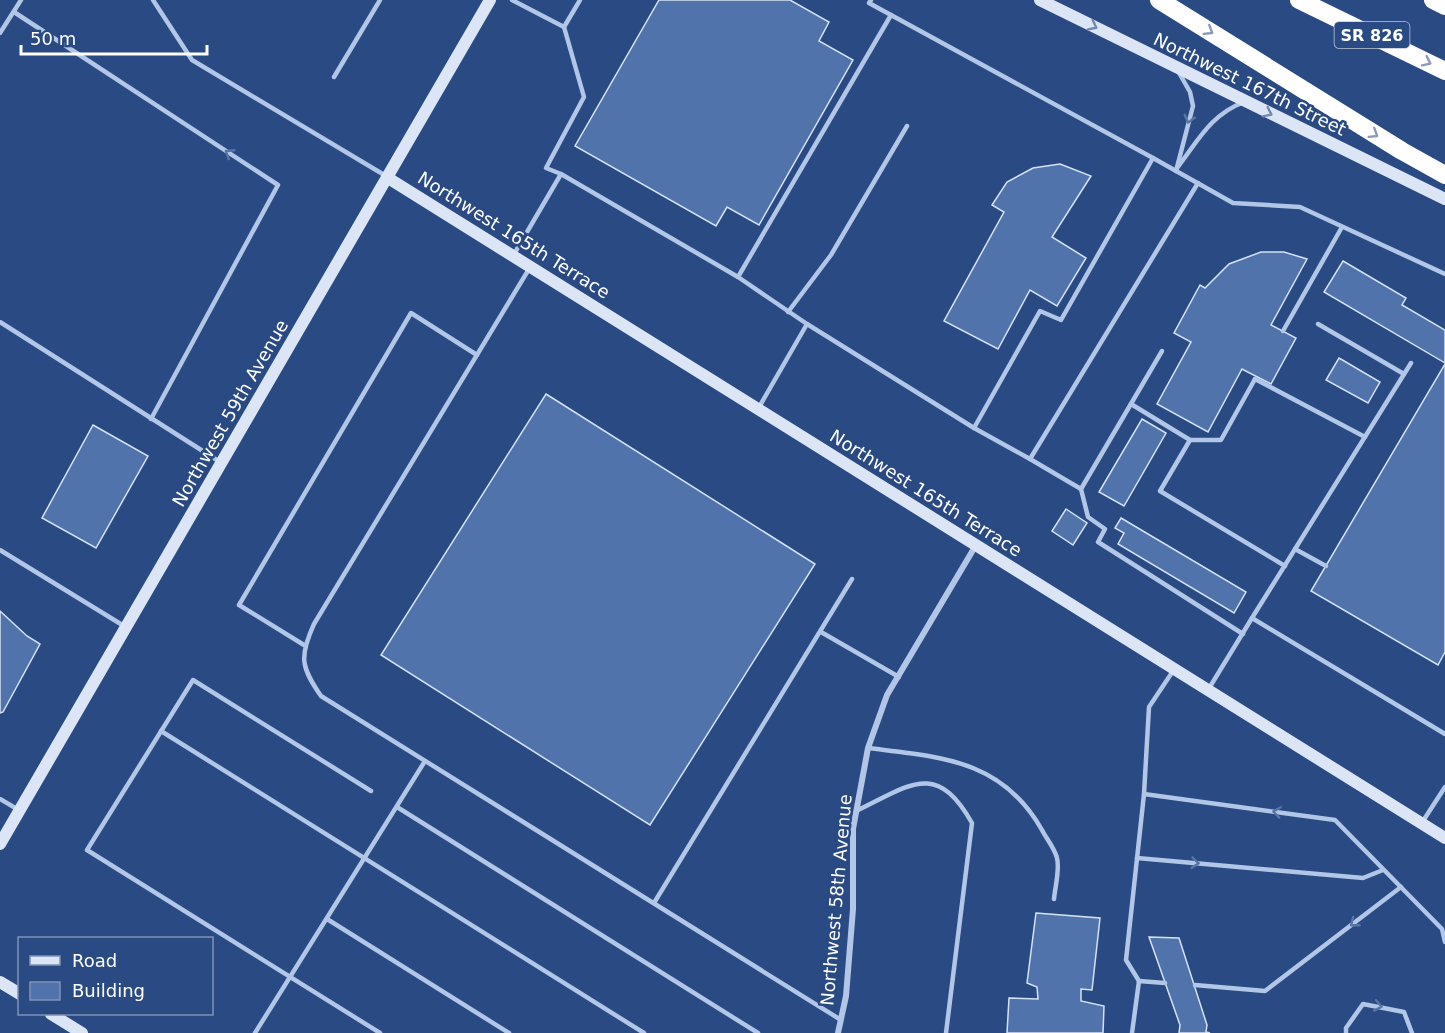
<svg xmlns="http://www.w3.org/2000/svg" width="1445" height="1033" font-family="'DejaVu Sans',sans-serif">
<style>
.building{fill:#5173ab;stroke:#d5e2f5;stroke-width:1.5}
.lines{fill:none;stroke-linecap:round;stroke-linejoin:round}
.lane{stroke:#b2c6e7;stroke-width:4.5}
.street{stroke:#b2c6e7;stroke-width:6}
.secondary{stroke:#dce5f6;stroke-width:12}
.highway{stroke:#fff;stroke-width:18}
.oneway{stroke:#7188b1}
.oneway2{stroke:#899bbb}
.oneway3{stroke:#5975a6}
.labels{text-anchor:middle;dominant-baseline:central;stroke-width:5;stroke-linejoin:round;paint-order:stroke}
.shield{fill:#294a83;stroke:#bfc9da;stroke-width:1.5}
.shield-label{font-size:16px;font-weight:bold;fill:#fff}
.street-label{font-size:18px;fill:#fff;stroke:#294a83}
</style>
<rect width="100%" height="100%" fill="#294a83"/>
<g class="building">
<path d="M 659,0 L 790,0 L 829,22 L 819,41 L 853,60 L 759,225 L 727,207 L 716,226 L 575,146 Z"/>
<path d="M 1060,164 L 1091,176 L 1052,237 L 1086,258 L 1057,306 L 1030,290 L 998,349 L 944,321 L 1004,212 L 992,205 L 1007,182 L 1033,168 Z"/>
<path d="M 1261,252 L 1284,252 L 1307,259 L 1271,325 L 1296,338 L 1271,384 L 1242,369 L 1208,432 L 1157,404 L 1191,342 L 1174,333 L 1200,285 L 1205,288 L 1229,264 Z"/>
<path d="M 1343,261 L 1406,298 L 1402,305 L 1445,330 L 1445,363 L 1324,292 Z"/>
<path d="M 1339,358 L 1380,382 L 1368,403 L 1326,380 Z"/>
<path d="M 1445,364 L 1445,652 L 1438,665 L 1311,591 Z"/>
<path d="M 546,394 L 815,564 L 650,825 L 381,655 Z"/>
<path d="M 1142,419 L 1166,433 L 1124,506 L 1099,492 Z"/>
<path d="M 93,425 L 148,456 L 96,548 L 42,518 Z"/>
<path d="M 1066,509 L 1087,523 L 1073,545 L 1052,531 Z"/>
<path d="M 1121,518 L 1246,592 L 1234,613 L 1118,544 L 1124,533 L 1115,528 Z"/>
<path d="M 0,611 L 27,636 L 40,644 L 3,712 L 0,713 Z"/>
<path d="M 1036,913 L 1100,918 L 1092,990 L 1081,989 L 1081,1001 L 1104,1006 L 1103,1033 L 1007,1033 L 1009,998 L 1038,999 L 1037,987 L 1027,983 Z"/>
<path d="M 1149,937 L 1179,938 L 1207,1025 L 1206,1032 L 1210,1033 L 1179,1033 L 1180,1025 Z"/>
</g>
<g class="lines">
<g class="lane">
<path d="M 153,0 L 192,60 L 386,176"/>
<path d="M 512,0 L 564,27 L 580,0"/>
<path d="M 14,12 L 278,185 L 151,419"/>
<path d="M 0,33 L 21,0"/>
<path d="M 334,77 L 380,0"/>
<path d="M 1153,158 L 1233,203 L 1300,207 L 1445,274"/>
<path d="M 1177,168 C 1198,141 1210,115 1244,102"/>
<path d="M 1176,171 L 1193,106 L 1190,92 L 1178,71"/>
<path d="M 561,174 L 546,168 L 584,97 L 564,27"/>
<path d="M 513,256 L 561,174 L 738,277 L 807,324"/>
<path d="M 529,269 L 314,624 C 299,657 301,667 321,696 L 841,1020"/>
<path d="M 738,277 L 891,15"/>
<path d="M 788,312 L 831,255 L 907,126"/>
<path d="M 0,322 L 220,462"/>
<path d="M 1318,324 L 1404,374"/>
<path d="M 1283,331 L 1342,227"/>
<path d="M 1411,363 L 1252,618 L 1445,734"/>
<path d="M 1255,379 L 1365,437"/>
<path d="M 1131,404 L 1190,440 L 1160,491 L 1285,566"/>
<path d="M 758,409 L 807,324 L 974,428 L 1040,311 L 1061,320 L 1153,158 L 869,3 L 871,0"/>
<path d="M 974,428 L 1030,459 L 1198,183"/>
<path d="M 1190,440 L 1221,440 L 1255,379"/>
<path d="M 1030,459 L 1081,489 L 1162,351"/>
<path d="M 1081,489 L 1088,517 L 1105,529 L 1098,542 L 1243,634"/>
<path d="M 1295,549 L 1326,566"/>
<path d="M 0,550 L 124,626"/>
<path d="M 821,632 L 899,677"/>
<path d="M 304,645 L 239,605 L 411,313 L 477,355"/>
<path d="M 1208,690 L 1252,618"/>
<path d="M 161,731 L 644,1033"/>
<path d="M 868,748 C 940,757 1002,759 1042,830 C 1046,838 1055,849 1057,858 C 1060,870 1055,887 1054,899"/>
<path d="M 371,791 L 193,680 L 87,850 L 380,1033"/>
<path d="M 1144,794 L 1335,820 L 1442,929 L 1445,942"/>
<path d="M 0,799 L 17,809"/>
<path d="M 397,807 L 758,1033"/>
<path d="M 856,811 C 909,786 936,759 972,823 L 946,1033"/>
<path d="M 1423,821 L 1445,787"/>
<path d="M 1137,858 L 1363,878 L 1383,870"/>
<path d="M 654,903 L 852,579"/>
<path d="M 327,919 L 509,1033"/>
<path d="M 1139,981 L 1126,960 L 1144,794 L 1149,707 L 1173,671"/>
<path d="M 1195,985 L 1265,991 L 1401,887"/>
<path d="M 255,1033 L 425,761"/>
<path d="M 1132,1033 L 1139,981 L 1165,983"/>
<path d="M 1346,1033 L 1346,1028 L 1363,1004 L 1404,1012 L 1412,1033"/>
</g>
<path class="street" d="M 838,1033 L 846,996 L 853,909 L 853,829 L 868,748 L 887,695 L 976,545"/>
<g class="secondary">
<path d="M 1040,0 L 1445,199"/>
<path d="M 388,178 L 1445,838"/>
<path d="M 0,844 L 490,0"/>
<path d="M 0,982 L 20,994"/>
<path d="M 51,1014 L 82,1033"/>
</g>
<g class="highway">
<path d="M 1159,0 L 1402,151 L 1445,175"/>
<path d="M 1299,0 L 1445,71"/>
<path d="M 1433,0 L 1445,6"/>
</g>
</g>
<defs><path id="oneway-chevron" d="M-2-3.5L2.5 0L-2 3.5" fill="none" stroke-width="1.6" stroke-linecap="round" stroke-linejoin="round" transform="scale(1.5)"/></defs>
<g class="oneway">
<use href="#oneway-chevron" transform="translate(1093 26) rotate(27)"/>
<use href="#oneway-chevron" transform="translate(1268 113) rotate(26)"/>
</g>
<g class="oneway2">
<use href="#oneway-chevron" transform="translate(1209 31) rotate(32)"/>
<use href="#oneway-chevron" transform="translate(1427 62) rotate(26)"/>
<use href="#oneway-chevron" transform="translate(1374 134) rotate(32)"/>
</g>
<g class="oneway3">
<use href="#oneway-chevron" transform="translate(1189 119) rotate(105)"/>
<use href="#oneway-chevron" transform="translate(229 153) rotate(-147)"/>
<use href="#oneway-chevron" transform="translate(1277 812) rotate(-172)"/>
<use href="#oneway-chevron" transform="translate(1195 863) rotate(5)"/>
<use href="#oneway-chevron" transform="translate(1354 923) rotate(142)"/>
<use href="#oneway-chevron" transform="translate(1378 1006) rotate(11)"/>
</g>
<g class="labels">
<rect class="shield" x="1334.5" y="22" width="75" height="26" rx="4.5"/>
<g class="shield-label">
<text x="1372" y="35">SR 826</text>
</g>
<g class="street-label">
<text transform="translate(1250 84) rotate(26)">Northwest 167th Street</text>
<text transform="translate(514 235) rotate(32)">Northwest 165th Terrace</text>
<text transform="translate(230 413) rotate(-60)">Northwest 59th Avenue</text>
<text transform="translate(926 493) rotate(32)">Northwest 165th Terrace</text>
<text transform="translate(836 900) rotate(-85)">Northwest 58th Avenue</text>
</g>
</g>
<rect x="18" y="937" width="195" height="78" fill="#294a83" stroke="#7f92b5" stroke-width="1.5"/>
<rect x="30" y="956" width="30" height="9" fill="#dce5f6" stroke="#7f92b5" stroke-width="1.5"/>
<text x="72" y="967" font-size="18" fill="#ffffff">Road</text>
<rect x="30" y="982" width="30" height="18" fill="#5173ab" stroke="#7f92b5" stroke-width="1.5"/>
<text x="72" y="997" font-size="18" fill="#ffffff">Building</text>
<path d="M21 45v9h186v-9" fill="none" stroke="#ffffff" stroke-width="3"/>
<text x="30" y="45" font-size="18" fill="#ffffff" stroke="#294a83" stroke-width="4.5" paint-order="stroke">50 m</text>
</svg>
